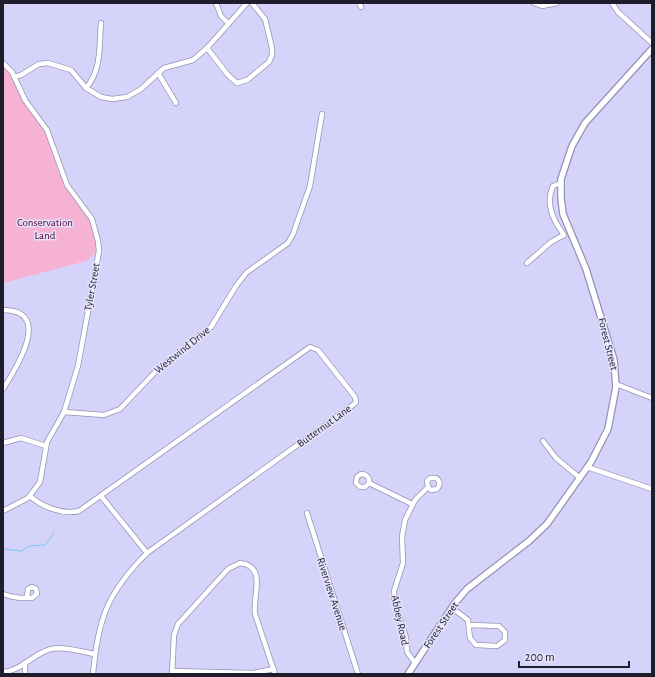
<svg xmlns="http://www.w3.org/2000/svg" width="655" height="677" font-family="'Alegreya Sans',sans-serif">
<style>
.green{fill:#f5b2d2}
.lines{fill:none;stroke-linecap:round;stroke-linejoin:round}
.stream{stroke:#74cdf4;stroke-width:1}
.minor-casing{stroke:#9592b6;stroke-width:6}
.tertiary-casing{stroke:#9592b6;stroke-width:8}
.minor{stroke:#fff;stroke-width:4.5}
.tertiary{stroke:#fff;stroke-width:5.5}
.labels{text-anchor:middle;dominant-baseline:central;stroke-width:3;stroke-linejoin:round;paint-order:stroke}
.park-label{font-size:11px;fill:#570138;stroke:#e4e2fa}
.street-label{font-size:11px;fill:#1f1d2c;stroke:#e4e2fa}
</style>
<rect width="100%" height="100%" fill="#d6d3fa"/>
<path class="green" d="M 3,66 C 12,73 15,85 20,95 C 27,107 38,117 45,130 C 52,146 54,164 62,179 C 75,203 99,223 96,253 L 86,261 L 3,283 Z"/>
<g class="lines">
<path class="stream" d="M 3,549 L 21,551 L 30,546 L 45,545 L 54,533"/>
<g class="minor-casing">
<g id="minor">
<path d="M 216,3 L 221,16 L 229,24"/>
<path d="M 359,3 L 361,7"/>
<path d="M 534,3 L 542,6 L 557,3"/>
<path d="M 612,3 L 618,12 L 652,43"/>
<path d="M 207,48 L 228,75 L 237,83 L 247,80 L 269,62 L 272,55 L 272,48 L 265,19 L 252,3"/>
<path d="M 3,63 L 12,72 L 25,100 L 47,130 L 67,185 L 92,219 L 98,241 L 99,251 L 78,366 L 64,412 L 47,442 L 40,482 L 28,498 L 3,511"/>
<path d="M 158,73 L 176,103"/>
<path d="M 14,77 L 21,75 L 39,64 L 48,63 L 71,70 L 86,88 L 101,97 L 112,99 L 127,97 L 141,89 L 164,68 L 193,60 L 207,48 L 247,3"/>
<path d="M 86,88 C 102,70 99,45 101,23"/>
<path d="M 527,263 L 551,242 L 564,235 C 553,220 545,204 553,186 L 561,183"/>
<path d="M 3,310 C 53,310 17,367 3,389"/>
<path d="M 616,384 L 652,398"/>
<path d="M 64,412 L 104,415 L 120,409 L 156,371 L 211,327 L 236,286 L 246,273 L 288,243 L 293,234 L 310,186 L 322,114"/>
<path d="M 543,441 L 556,458 L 580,478"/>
<path d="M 3,443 L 21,438 L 46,446"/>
<path d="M 587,467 L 652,489"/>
<path d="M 369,483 L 365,487 L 360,487 L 356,483 L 357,477 L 361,474 C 367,474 370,478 369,483 L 412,504"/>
<path d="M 30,496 C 42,507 63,515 79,511 L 310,347 L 318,350 L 355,397 L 356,402 L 353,405 L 147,553 C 107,593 98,619 93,674"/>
<path d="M 101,496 L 147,553"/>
<path d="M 307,513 L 358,674"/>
<path d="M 3,594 C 13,598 21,598 32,598 L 37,594 L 36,589 L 32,587 L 28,589 L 27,598"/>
<path d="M 452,608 L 468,620 L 470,638 L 476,645 L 497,646 L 505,640 L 505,632 L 499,626 L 470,625"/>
<path d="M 415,663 L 407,652 L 406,638 L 394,600 L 394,591 L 403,563 L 402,537 L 405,520 L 415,500 L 428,487 L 431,490 L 437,489 C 441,485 440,481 436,478 L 430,478 L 427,481 L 428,487"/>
<path d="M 172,671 L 253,673 L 274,669"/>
<path d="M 3,672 C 21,671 34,653 51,649 C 64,646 82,652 95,654"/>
<path d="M 25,674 L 25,663"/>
<path d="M 172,674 L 174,635 L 178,624 L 228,569 L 240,563 C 268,566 252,597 255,614 L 275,674"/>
</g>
</g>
<g class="tertiary-casing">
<path id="tertiary" d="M 408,674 L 455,603 L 467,589 L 529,541 L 547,524 L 591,462 L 608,429 L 616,387 L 614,360 L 586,269 L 563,214 L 561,198 L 561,179 L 572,146 L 585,123 L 652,49"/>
</g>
<use href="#minor" class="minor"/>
<use href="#tertiary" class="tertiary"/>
</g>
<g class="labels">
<g class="park-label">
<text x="45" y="222">Conservation<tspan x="45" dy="13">Land</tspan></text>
</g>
<g class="street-label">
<text transform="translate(92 287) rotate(-80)">Tyler Street</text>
<text transform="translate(608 344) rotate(76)">Forest Street</text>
<text transform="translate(182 350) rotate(-39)">Westwind Drive</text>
<text transform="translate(324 426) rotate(-36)">Butternut Lane</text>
<text transform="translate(332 594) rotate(72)">Riverview Avenue</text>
<text transform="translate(400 620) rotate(78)">Abbey Road</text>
<text transform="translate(441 625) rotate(-56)">Forest Street</text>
</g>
</g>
<rect width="655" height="677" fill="none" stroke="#1f1d2c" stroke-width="8"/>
<path d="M519 661v6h110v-6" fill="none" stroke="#1f1d2c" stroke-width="2"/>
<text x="525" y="661" font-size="12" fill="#1f1d2c" stroke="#e4e2fa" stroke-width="3" paint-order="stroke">200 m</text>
</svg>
